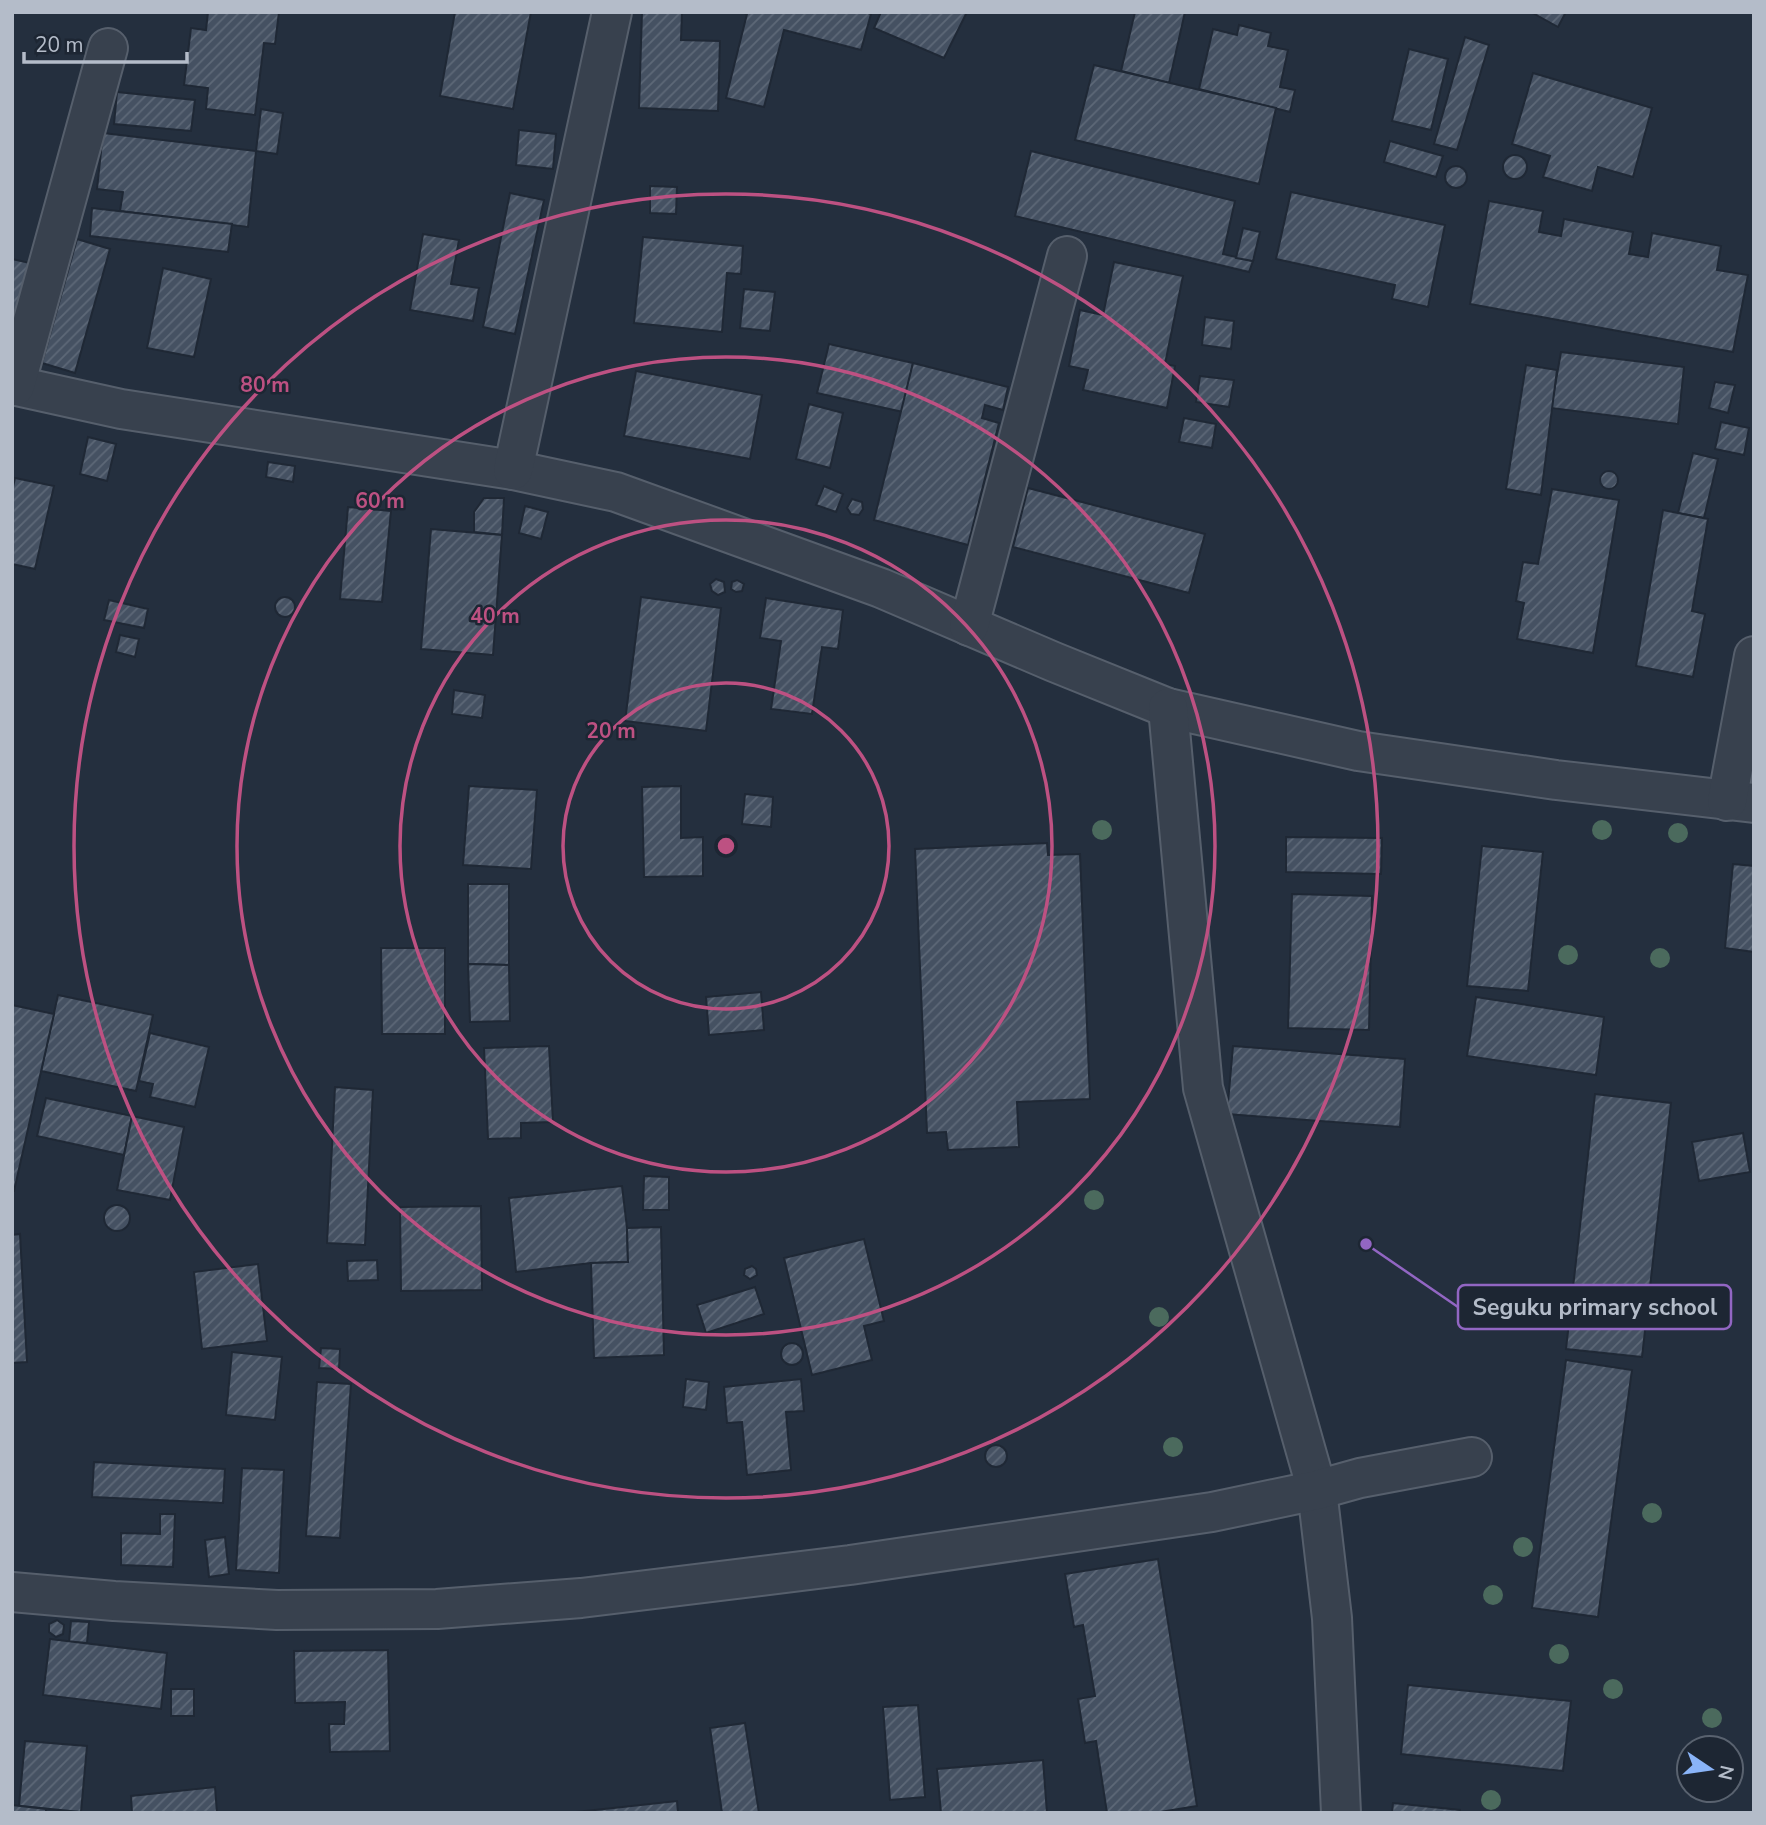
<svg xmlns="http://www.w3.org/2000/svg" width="1766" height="1825" font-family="'Nunito Sans',sans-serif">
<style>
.building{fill:url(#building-hatch);stroke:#1f2835;stroke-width:2}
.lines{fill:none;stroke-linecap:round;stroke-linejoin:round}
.minor-casing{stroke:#565f6c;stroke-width:42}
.minor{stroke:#38414e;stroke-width:38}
.tree{fill:#4b6a5d}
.ring{fill:none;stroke:#bd5182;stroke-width:3.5}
.centre{fill:#bd5182;stroke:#1d2633;stroke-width:3.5}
.ring-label{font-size:21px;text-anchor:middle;font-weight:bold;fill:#bd5182;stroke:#1d2633;stroke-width:5;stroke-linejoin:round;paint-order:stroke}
.leader{fill:none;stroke:#9266c3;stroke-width:2.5}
.callout-dot{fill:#9266c3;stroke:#1d2633;stroke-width:2.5}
.callout{fill:#1d2633;stroke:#9266c3;stroke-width:2.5}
.callout-label{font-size:23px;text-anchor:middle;font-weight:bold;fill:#b4bcc9}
</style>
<defs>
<pattern id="building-hatch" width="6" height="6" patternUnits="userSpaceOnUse" patternTransform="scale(1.75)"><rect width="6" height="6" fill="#455162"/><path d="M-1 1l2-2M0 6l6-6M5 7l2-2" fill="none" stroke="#5d6877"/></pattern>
</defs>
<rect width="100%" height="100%" fill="#242f3e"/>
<g class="building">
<path d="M 208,12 L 279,12 L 275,44 L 264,43 L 255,115 L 206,109 L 208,88 L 184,85 L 191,28 L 206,30 Z"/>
<path d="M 455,12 L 531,12 L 513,109 L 440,96 Z"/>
<path d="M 642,12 L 682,12 L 681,40 L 720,41 L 718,111 L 639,108 Z"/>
<path d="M 741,12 L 865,12 L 871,14 L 861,50 L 784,30 L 764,107 L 726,98 L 747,14 Z"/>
<path d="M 881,12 L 967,12 L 944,58 L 874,28 Z"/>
<path d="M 1135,12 L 1185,12 L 1169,83 L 1121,71 Z"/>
<path d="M 1531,12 L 1566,12 L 1558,27 Z"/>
<path d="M 1239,25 L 1271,33 L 1268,46 L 1288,50 L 1280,87 L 1295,90 L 1290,112 L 1199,89 L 1213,29 L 1237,35 Z"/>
<path d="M 1465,37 L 1489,45 L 1457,150 L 1434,144 Z"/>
<path d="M 1409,49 L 1448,59 L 1431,130 L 1392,121 Z"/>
<path d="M 1094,65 L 1276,108 L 1259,184 L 1075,140 Z"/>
<path d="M 1533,73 L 1652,108 L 1633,177 L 1598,167 L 1592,191 L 1543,177 L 1550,156 L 1512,144 Z"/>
<path d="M 117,92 L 195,100 L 191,131 L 114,124 Z"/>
<path d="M 261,109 L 283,113 L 277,154 L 256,151 Z"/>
<path d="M 519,130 L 556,134 L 553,169 L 516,165 Z"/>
<path d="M 103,133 L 256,151 L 248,227 L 120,211 L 123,192 L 97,189 Z"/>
<path d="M 1390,141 L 1443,156 L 1436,177 L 1384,162 Z"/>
<path d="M 1031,151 L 1235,201 L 1223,254 L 1253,261 L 1249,272 L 1015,216 Z"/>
<circle cx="1515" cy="167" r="12"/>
<circle cx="1456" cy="177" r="11"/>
<path d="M 650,186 L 677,187 L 676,214 L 650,213 Z"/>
<path d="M 1291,192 L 1445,225 L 1428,307 L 1392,299 L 1395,285 L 1276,259 Z"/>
<path d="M 510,193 L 544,200 L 515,334 L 483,327 Z"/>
<path d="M 1489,201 L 1543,211 L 1539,232 L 1561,236 L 1564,219 L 1633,232 L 1629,254 L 1648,257 L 1652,233 L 1721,246 L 1717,270 L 1748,275 L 1733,352 L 1470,304 Z"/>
<path d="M 92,208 L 232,224 L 228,252 L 90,236 Z"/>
<path d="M 1243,228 L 1260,232 L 1253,261 L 1236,258 Z"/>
<path d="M 423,234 L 459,240 L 451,284 L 479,288 L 473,321 L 410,310 Z"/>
<path d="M 643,237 L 743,246 L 741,274 L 727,273 L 722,332 L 634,323 Z"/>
<path d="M 77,239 L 110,249 L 75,373 L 42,363 Z"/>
<path d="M 12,259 L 30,263 L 12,334 Z"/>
<path d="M 1114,262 L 1183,276 L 1165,364 L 1175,366 L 1167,408 L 1083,390 L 1088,370 L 1069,366 L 1080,310 L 1103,315 Z"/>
<path d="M 163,268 L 211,279 L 194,357 L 147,348 Z"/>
<path d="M 744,289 L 775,292 L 770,331 L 740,328 Z"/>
<path d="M 1205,317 L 1234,321 L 1231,349 L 1202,345 Z"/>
<path d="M 829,344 L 913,363 L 903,412 L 817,393 Z"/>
<path d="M 1561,352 L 1684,367 L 1678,424 L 1551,408 Z"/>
<path d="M 913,363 L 1008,387 L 1003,410 L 985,405 L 982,418 L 999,423 L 968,545 L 874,520 Z"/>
<path d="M 1526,365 L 1557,370 L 1541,495 L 1506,489 Z"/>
<path d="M 636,371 L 762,395 L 750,459 L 624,436 Z"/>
<path d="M 1200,376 L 1234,380 L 1229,407 L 1196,402 Z"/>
<path d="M 1715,382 L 1735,385 L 1728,413 L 1709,408 Z"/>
<path d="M 809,404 L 843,413 L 830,468 L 796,459 Z"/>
<path d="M 1184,418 L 1216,424 L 1212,448 L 1179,442 Z"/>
<path d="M 1721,422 L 1749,428 L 1744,455 L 1715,449 Z"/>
<path d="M 88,437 L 116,444 L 107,481 L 80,474 Z"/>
<path d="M 1693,453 L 1718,459 L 1704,518 L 1678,513 Z"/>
<path d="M 268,462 L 295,466 L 293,482 L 266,477 Z"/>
<circle cx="1609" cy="480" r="9"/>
<path d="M 15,478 L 54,486 L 35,569 L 12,564 L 12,491 Z"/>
<path d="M 824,486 L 843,494 L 836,512 L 816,505 Z"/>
<path d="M 1028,488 L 1205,534 L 1189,593 L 1013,547 Z"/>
<path d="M 1552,489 L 1619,500 L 1593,653 L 1517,639 L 1524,603 L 1516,601 L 1523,562 L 1538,564 Z"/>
<path d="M 484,498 L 504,498 L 502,535 L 474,532 L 474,512 Z"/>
<path d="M 852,499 L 862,502 L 863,509 L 859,515 L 851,514 L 847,508 Z"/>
<path d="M 525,506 L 548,512 L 541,539 L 519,533 Z"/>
<path d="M 348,507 L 391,511 L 382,602 L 340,599 Z"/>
<path d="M 1663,510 L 1708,519 L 1692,611 L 1705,614 L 1693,677 L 1636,666 Z"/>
<path d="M 431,529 L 502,535 L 493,655 L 421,649 Z"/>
<path d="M 716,579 L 724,582 L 725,592 L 718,595 L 712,591 L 710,584 Z"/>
<path d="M 737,580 L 744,584 L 742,591 L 736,592 L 731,589 L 732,582 Z"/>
<circle cx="285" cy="607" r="10"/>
<path d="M 641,597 L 721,608 L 706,731 L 625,721 Z"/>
<path d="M 766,598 L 843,610 L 838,649 L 822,647 L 812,714 L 771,709 L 781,641 L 760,638 Z"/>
<path d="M 109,600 L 148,609 L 144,628 L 104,620 Z"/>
<path d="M 120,635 L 139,639 L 135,657 L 116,652 Z"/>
<path d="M 454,690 L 485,695 L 482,718 L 452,714 Z"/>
<path d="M 469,786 L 537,790 L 531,869 L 463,865 Z"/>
<path d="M 681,786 L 681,838 L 703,837 L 703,876 L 644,877 L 642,787 Z"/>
<path d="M 745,794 L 773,797 L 771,827 L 742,824 Z"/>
<path d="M 1286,837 L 1382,838 L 1381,874 L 1286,872 Z"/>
<path d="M 1047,843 L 1048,855 L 1080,854 L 1090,1099 L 1017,1102 L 1019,1147 L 948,1150 L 946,1132 L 927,1133 L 915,849 Z"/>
<path d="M 1482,846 L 1543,852 L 1528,991 L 1467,986 Z"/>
<path d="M 1733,864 L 1754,866 L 1754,952 L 1725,948 Z"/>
<path d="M 468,884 L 509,884 L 509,965 L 468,964 Z"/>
<path d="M 1292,894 L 1372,896 L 1369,1030 L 1288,1028 Z"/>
<path d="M 381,948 L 445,948 L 445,1034 L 382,1034 Z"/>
<path d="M 468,964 L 509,965 L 510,1021 L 470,1022 Z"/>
<path d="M 761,992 L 764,1030 L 709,1035 L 706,997 Z"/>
<path d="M 58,995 L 153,1015 L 136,1091 L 41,1071 Z"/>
<path d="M 1476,997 L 1604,1017 L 1596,1075 L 1467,1056 Z"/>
<path d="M 12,1005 L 54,1014 L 14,1191 L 12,1191 Z"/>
<path d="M 150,1033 L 209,1047 L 195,1107 L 150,1097 L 153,1084 L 139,1081 Z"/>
<path d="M 549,1046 L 553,1122 L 521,1123 L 521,1138 L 488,1139 L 484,1048 Z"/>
<path d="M 1233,1046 L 1405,1059 L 1400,1127 L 1227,1114 Z"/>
<path d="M 335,1087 L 373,1090 L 365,1245 L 327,1243 Z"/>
<path d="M 1595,1094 L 1671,1103 L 1642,1357 L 1566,1349 Z"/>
<path d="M 46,1098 L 132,1116 L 124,1155 L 37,1136 Z"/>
<path d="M 132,1116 L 184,1127 L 170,1200 L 117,1190 Z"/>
<path d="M 1743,1133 L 1750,1172 L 1699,1181 L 1692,1142 Z"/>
<path d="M 644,1176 L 669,1177 L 669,1210 L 643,1210 Z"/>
<path d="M 622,1186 L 627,1228 L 628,1262 L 591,1263 L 516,1272 L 509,1198 Z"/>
<circle cx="117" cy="1218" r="13"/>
<path d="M 481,1206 L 482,1290 L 401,1291 L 400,1207 Z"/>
<path d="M 661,1227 L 664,1355 L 594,1358 L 591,1263 L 628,1262 L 627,1228 Z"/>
<path d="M 20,1234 L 27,1362 L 12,1363 L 12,1235 Z"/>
<path d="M 864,1239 L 884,1321 L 864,1326 L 872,1360 L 812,1375 L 784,1258 Z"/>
<path d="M 377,1260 L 378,1280 L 348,1281 L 347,1261 Z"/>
<path d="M 258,1264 L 267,1341 L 202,1349 L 194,1272 Z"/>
<path d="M 752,1266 L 756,1269 L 757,1275 L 750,1279 L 744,1275 L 745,1269 Z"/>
<path d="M 755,1287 L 764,1314 L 706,1333 L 697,1305 Z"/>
<circle cx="792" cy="1354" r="11"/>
<path d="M 321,1348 L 340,1349 L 339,1369 L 319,1368 Z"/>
<path d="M 232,1352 L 282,1357 L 275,1420 L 226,1415 Z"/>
<path d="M 1566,1360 L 1632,1370 L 1598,1617 L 1532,1608 Z"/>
<path d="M 686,1379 L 709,1382 L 706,1410 L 683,1407 Z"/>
<path d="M 801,1379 L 804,1411 L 786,1412 L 791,1470 L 747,1475 L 742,1422 L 727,1423 L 724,1387 Z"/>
<path d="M 317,1382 L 351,1384 L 340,1538 L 306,1536 Z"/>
<circle cx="996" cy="1456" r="11"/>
<path d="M 94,1462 L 225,1469 L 223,1503 L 92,1497 Z"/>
<path d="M 242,1468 L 284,1470 L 279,1573 L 236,1570 Z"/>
<path d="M 160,1514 L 175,1514 L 173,1567 L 121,1565 L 121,1533 L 160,1534 Z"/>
<path d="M 225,1537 L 229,1574 L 209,1577 L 205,1540 Z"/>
<path d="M 1158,1559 L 1197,1806 L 1154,1813 L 1107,1813 L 1096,1741 L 1085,1743 L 1078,1699 L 1095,1696 L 1083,1625 L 1074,1627 L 1065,1574 Z"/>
<path d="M 57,1620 L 64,1625 L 63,1634 L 56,1637 L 49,1632 L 49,1624 Z"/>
<path d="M 71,1621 L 89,1622 L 87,1643 L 69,1642 Z"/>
<path d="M 50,1639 L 167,1653 L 161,1709 L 43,1695 Z"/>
<path d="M 388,1650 L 390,1751 L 330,1752 L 329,1724 L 344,1724 L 345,1702 L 295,1703 L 294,1651 Z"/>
<path d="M 1408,1685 L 1571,1701 L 1563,1771 L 1401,1754 Z"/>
<rect x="171" y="1689" width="23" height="27"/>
<path d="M 918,1705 L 925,1797 L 890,1800 L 883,1707 Z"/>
<path d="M 745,1723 L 759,1813 L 722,1813 L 710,1728 Z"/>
<path d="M 25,1741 L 87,1746 L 81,1812 L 19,1806 Z"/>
<path d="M 1043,1760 L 1047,1813 L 941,1813 L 937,1769 Z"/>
<path d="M 215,1787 L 217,1813 L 132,1813 L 131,1796 Z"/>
<path d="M 677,1801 L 678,1813 L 577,1813 L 577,1812 Z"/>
<path d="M 1393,1803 L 1460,1810 L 1460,1813 L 1392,1813 Z"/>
<path d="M 12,1805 L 46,1809 L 46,1813 L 12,1813 Z"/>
</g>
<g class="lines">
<g class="minor-casing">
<g id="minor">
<path d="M 12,385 L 121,409 L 513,470 L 616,492 L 881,588 L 1054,662 L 1168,708 L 1358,751 L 1556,780 L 1754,803"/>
<path d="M 15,386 L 108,48"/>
<path d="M 513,470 L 612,12"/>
<path d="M 969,626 L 1067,256"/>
<path d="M 1168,708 L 1203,1088 L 1317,1490 L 1332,1618 L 1341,1813"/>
<path d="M 1727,801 L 1754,656"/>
<path d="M 12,1592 L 114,1601 L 277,1610 L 437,1609 L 581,1598 L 850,1565 L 1212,1512 L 1317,1490 L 1360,1478 L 1472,1457"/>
</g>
</g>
<use href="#minor" class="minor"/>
</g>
<g class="tree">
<circle cx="1102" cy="830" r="10"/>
<circle cx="1602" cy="830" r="10"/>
<circle cx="1678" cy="833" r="10"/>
<circle cx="1568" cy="955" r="10"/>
<circle cx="1660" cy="958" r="10"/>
<circle cx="1094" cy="1200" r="10"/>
<circle cx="1159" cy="1317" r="10"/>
<circle cx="1173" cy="1447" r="10"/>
<circle cx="1652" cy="1513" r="10"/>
<circle cx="1523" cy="1547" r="10"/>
<circle cx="1493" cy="1595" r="10"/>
<circle cx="1559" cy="1654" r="10"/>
<circle cx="1613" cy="1689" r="10"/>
<circle cx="1712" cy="1718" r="10"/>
<circle cx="1491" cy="1800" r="10"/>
</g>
<g class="ring">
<circle cx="726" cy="846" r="163"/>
<circle cx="726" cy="846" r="326"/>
<circle cx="726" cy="846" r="489"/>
<circle cx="726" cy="846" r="652"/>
</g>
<circle cx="726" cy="846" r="10" class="centre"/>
<g class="ring-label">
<text x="265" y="392">80 m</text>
<text x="380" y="508">60 m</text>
<text x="495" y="623">40 m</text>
<text x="611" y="738">20 m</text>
</g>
<path class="leader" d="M1366 1244L1458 1307"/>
<circle class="callout-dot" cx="1366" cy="1244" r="7"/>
<rect class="callout" x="1458" y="1285" width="273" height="44" rx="7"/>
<g class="callout-label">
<text x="1595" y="1315">Seguku primary school</text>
</g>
<rect width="1766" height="1825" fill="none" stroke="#b4bcc9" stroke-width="28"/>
<g transform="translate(1710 1769) rotate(103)"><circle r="33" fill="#1d2633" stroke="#59626f" stroke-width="2"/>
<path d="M0-5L12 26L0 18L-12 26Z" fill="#8ab4f8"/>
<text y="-10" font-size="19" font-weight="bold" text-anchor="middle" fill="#b4bcc9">N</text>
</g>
<path d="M24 52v10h163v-10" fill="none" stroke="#b4bcc9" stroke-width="3.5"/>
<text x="35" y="52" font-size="21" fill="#b4bcc9" stroke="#1d2633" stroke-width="5" paint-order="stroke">20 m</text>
</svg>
